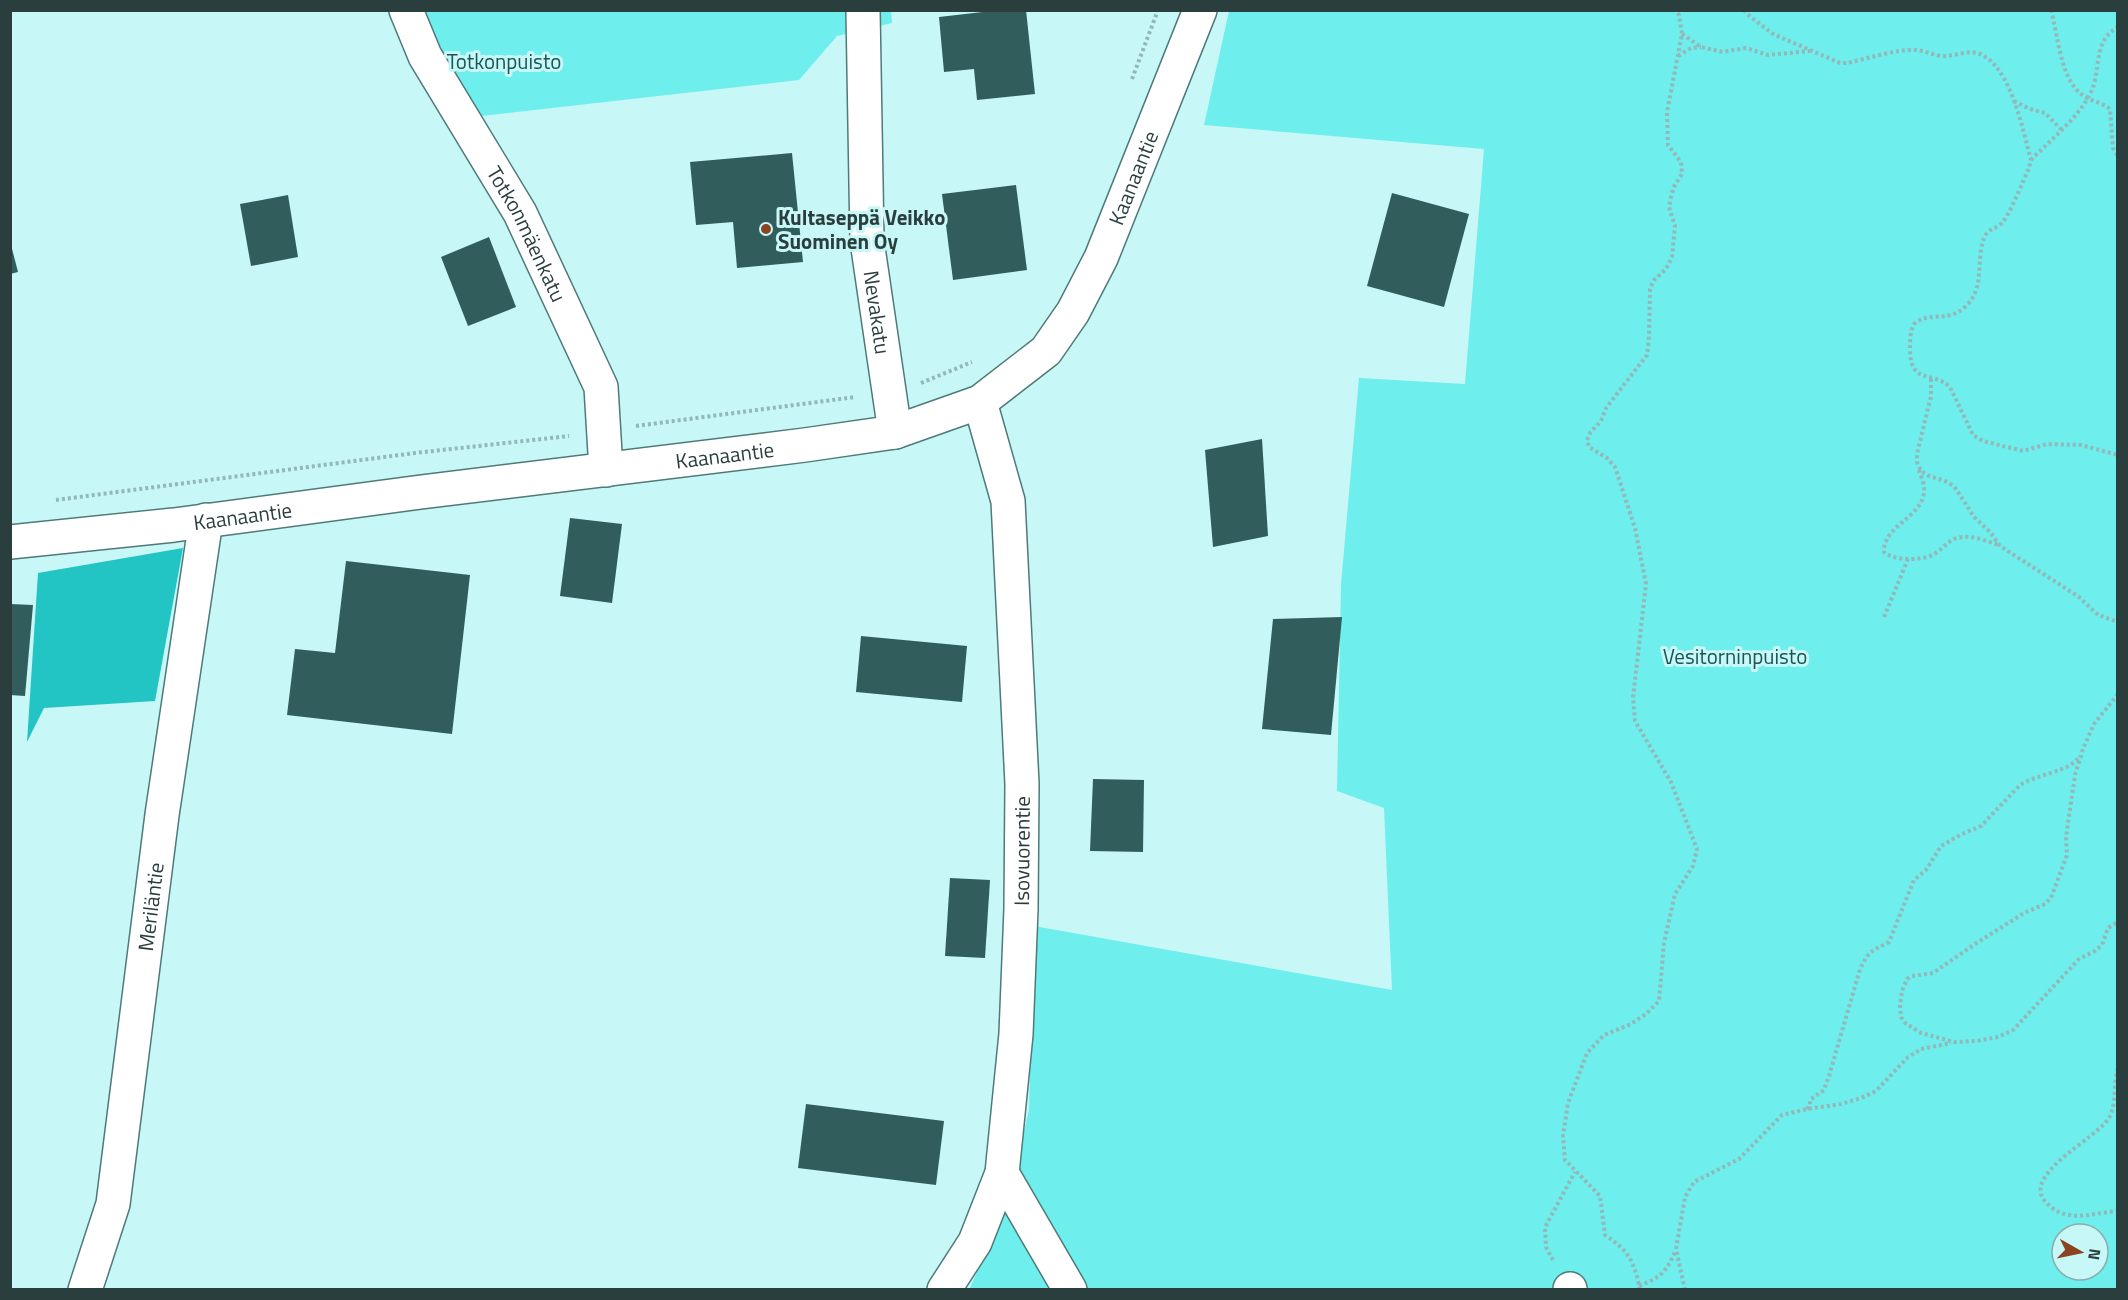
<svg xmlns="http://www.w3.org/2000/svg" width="2128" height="1300" font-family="'Titillium Web',sans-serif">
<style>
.green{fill:#6eeeed;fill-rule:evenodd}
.forest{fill:#22c4c4}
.building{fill:#325d5d}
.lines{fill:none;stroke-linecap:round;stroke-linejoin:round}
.minor-casing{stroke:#4e7a79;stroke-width:36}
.path{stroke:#92b8b7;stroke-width:4;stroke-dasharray:3 3;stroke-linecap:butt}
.minor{stroke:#fff;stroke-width:33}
.poi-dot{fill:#8b4421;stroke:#c7f7f6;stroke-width:2}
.labels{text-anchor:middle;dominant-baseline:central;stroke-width:6;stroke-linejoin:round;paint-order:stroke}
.park-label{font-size:21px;fill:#195656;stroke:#c7f7f6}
.street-label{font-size:21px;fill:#2b3e3e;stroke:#c7f7f6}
.poi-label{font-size:21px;font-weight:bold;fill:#2b3e3e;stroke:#c7f7f6;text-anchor:start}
</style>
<rect width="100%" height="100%" fill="#c7f7f6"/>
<g class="green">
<path d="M 891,10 L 892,23 L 837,36 L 799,80 L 482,116 L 434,59 L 407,11 Z"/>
<path d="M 1229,11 L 2117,11 L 2117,1289 L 969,1290 L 1005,1209 L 1029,1110 L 1034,926 L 1392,990 L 1384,808 L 1337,791 L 1341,585 L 1359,378 L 1465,384 L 1484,149 L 1204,125 ZM 2062,1234 L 2098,1234 L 2098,1270 L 2062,1270 Z"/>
</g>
<path class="forest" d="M 183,548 L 155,701 L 44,708 L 27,742 L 38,573 Z"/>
<g class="building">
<path d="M 1000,10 L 1026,10 L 1035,94 L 977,100 L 974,69 L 944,72 L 939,17 Z"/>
<path d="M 792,153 L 803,262 L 737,268 L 733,222 L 696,225 L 690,162 Z"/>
<path d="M 1016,185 L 1027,270 L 953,280 L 942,194 Z"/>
<path d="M 1392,193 L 1469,214 L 1444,307 L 1367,286 Z"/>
<path d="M 288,195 L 298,257 L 251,266 L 240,204 Z"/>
<path d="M 489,237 L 516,307 L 468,326 L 441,257 Z"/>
<path d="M 10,241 L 18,272 L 10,274 Z"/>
<path d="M 1262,439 L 1268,536 L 1213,547 L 1205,450 Z"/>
<path d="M 570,518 L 622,524 L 612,603 L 560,596 Z"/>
<path d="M 346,561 L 470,575 L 452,734 L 287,715 L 295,649 L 335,653 Z"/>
<path d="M 10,604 L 33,605 L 25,696 L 10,695 Z"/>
<path d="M 1342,617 L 1331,735 L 1262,729 L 1273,619 Z"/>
<path d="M 861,636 L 967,646 L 962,702 L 856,692 Z"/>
<path d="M 1093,779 L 1144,780 L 1143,852 L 1090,851 Z"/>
<path d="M 950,878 L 990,880 L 985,958 L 945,956 Z"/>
<path d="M 806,1104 L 944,1121 L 936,1185 L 798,1168 Z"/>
</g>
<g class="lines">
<g class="minor-casing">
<g id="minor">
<path id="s1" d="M 406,10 L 425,56 L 520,213 L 601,387 L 606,470"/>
<path id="s2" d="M 863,10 L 867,241 L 895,432"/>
<path id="s3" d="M 10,542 L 174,525 L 421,492 L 805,445 L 895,432 L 980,402 L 1046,351 L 1073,312 L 1101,258 L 1200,10"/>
<path d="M 1002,1173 L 1070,1290"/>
<path id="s4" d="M 85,1290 L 113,1204 L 162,815 L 206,520"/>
<path id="s5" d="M 944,1290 L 975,1242 L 1002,1173 L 1016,1034 L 1021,909 L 1022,784 L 1008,501 L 980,402"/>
<path d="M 1570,1290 L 1570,1289"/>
</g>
</g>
<g class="path">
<path d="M 1744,10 L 1747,14 L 1773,34 L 1840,63 L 1847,63 C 1867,59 1895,49 1915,50 C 1924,50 1932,55 1941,56 C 1953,57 1966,50 1977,53 C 2010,62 2023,131 2031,160 L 2029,168 C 2024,179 2009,216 2002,223 C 1994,230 1986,229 1983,241 C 1976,264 1985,289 1965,307 C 1946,324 1930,310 1914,324 C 1910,331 1910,340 1910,348 C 1910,386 1932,370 1950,387 L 1973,435 L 1983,441 L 2023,451 L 2047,444 L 2081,445 L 2118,455"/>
<path d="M 2051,10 C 2058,35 2060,77 2081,94 C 2089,101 2102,102 2110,109 L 2113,148 L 2118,157"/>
<path d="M 1682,34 L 1701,47 L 1723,52 L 1746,48 L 1768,55 L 1810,51"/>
<path d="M 1678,56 L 1691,48 L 1701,47"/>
<path d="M 1132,79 L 1158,10"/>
<path d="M 2014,101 L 2030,109 L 2045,113 L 2061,129"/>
<path d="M 2031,160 C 2051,139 2086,112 2094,84 C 2100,62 2095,40 2118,27"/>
<path d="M 1931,379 L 1931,396 L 1917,454 L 1917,462 L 1921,471 L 1929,476 L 1945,481 L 1954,486 L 1974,517 L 1990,532 L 2000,546 L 2079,597 L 2098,615 L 2118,622"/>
<path d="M 921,383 L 972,362"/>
<path d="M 636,426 L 855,397"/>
<path d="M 1919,470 C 1920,475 1924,482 1924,488 C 1926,517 1883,524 1884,552 C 1893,561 1923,561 1934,554 C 1942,550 1947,541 1957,538 C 1971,534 1986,541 1999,545"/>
<path d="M 56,500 L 415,453 L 569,436"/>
<path d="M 1884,617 L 1908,559"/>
<path d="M 2118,694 L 2094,724 L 2083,749 L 2075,775 L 2066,837 L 2067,855 L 2051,898 L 2045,904 L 2024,913 L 1975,944 L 1933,973 L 1912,976 L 1907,979 L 1902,991 L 1900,1005 L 1901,1017 L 1905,1023 L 1921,1033 L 1954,1042 L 1977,1041 L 1998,1037 L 2013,1030 L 2079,959 L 2095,951 L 2102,945 L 2108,928 L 2118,922"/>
<path d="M 2118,1068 C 2113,1084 2117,1104 2109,1118 C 2097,1138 2024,1173 2044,1200 C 2064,1225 2091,1213 2118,1211"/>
<path d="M 1807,1109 L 1810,1106 L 1810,1100 L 1824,1090 L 1829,1076 L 1860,969 C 1870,949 1871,952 1889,942 L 1914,880 L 1926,870 L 1941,846 L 1960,835 L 1981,826 L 2020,785 C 2037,774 2070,772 2080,756"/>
<path d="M 1553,1260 L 1546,1247 L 1545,1227 L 1575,1172"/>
<path d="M 1639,1286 C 1663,1276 1665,1273 1676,1250"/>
<path d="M 1640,1290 C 1634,1261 1629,1251 1605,1235 L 1600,1196 L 1565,1160 L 1563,1136 L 1568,1103 L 1587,1053 L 1604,1035 L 1631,1024 L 1646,1014 L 1659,1001 L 1664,943 L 1675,894 L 1693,866 L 1697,849 L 1671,782 L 1635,721 L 1633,698 L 1646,584 L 1635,528 L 1615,467 L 1607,458 L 1589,447 L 1587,440 L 1590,433 L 1601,421 L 1606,408 L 1647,355 L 1649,337 L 1650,289 L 1654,280 L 1666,269 L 1672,257 L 1675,226 L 1669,207 L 1673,188 L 1682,174 L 1681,162 L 1668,145 L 1667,112 L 1682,34 L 1679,15 L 1676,10"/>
<path d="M 1685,1290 L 1676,1249 L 1685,1197 L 1694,1182 L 1739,1159 L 1782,1115 L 1807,1109 L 1841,1104 L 1861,1098 L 1876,1091 L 1908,1057 L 1921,1049 L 1951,1043"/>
</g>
<use href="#minor" class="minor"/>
</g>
<circle class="poi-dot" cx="766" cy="229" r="6"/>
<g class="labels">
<g class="park-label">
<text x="504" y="61">Totkonpuisto</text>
<text x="1735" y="656">Vesitorninpuisto</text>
</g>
<g class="street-label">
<text stroke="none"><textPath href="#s3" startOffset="1260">Kaanaantie</textPath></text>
<text stroke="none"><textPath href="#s1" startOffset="255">Totkonmäenkatu</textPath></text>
<text stroke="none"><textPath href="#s2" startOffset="303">Nevakatu</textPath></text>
<text stroke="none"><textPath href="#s3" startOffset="720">Kaanaantie</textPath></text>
<text stroke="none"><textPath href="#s3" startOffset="234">Kaanaantie</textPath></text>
<text stroke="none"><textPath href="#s5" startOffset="454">Isovuorentie</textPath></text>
<text stroke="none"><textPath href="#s4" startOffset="390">Meriläntie</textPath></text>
</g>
<g class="poi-label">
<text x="778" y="217">Kultaseppä Veikko<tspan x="778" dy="24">Suominen Oy</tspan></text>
</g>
</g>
<rect width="2128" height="1300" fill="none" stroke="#2b3e3e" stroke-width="24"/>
<g transform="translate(2080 1252) rotate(99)"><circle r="28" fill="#c7f7f6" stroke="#89adac" stroke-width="1.5"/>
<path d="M0-4.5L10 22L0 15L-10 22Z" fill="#8b4421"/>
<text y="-9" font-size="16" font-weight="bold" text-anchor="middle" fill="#2b3e3e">N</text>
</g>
</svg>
